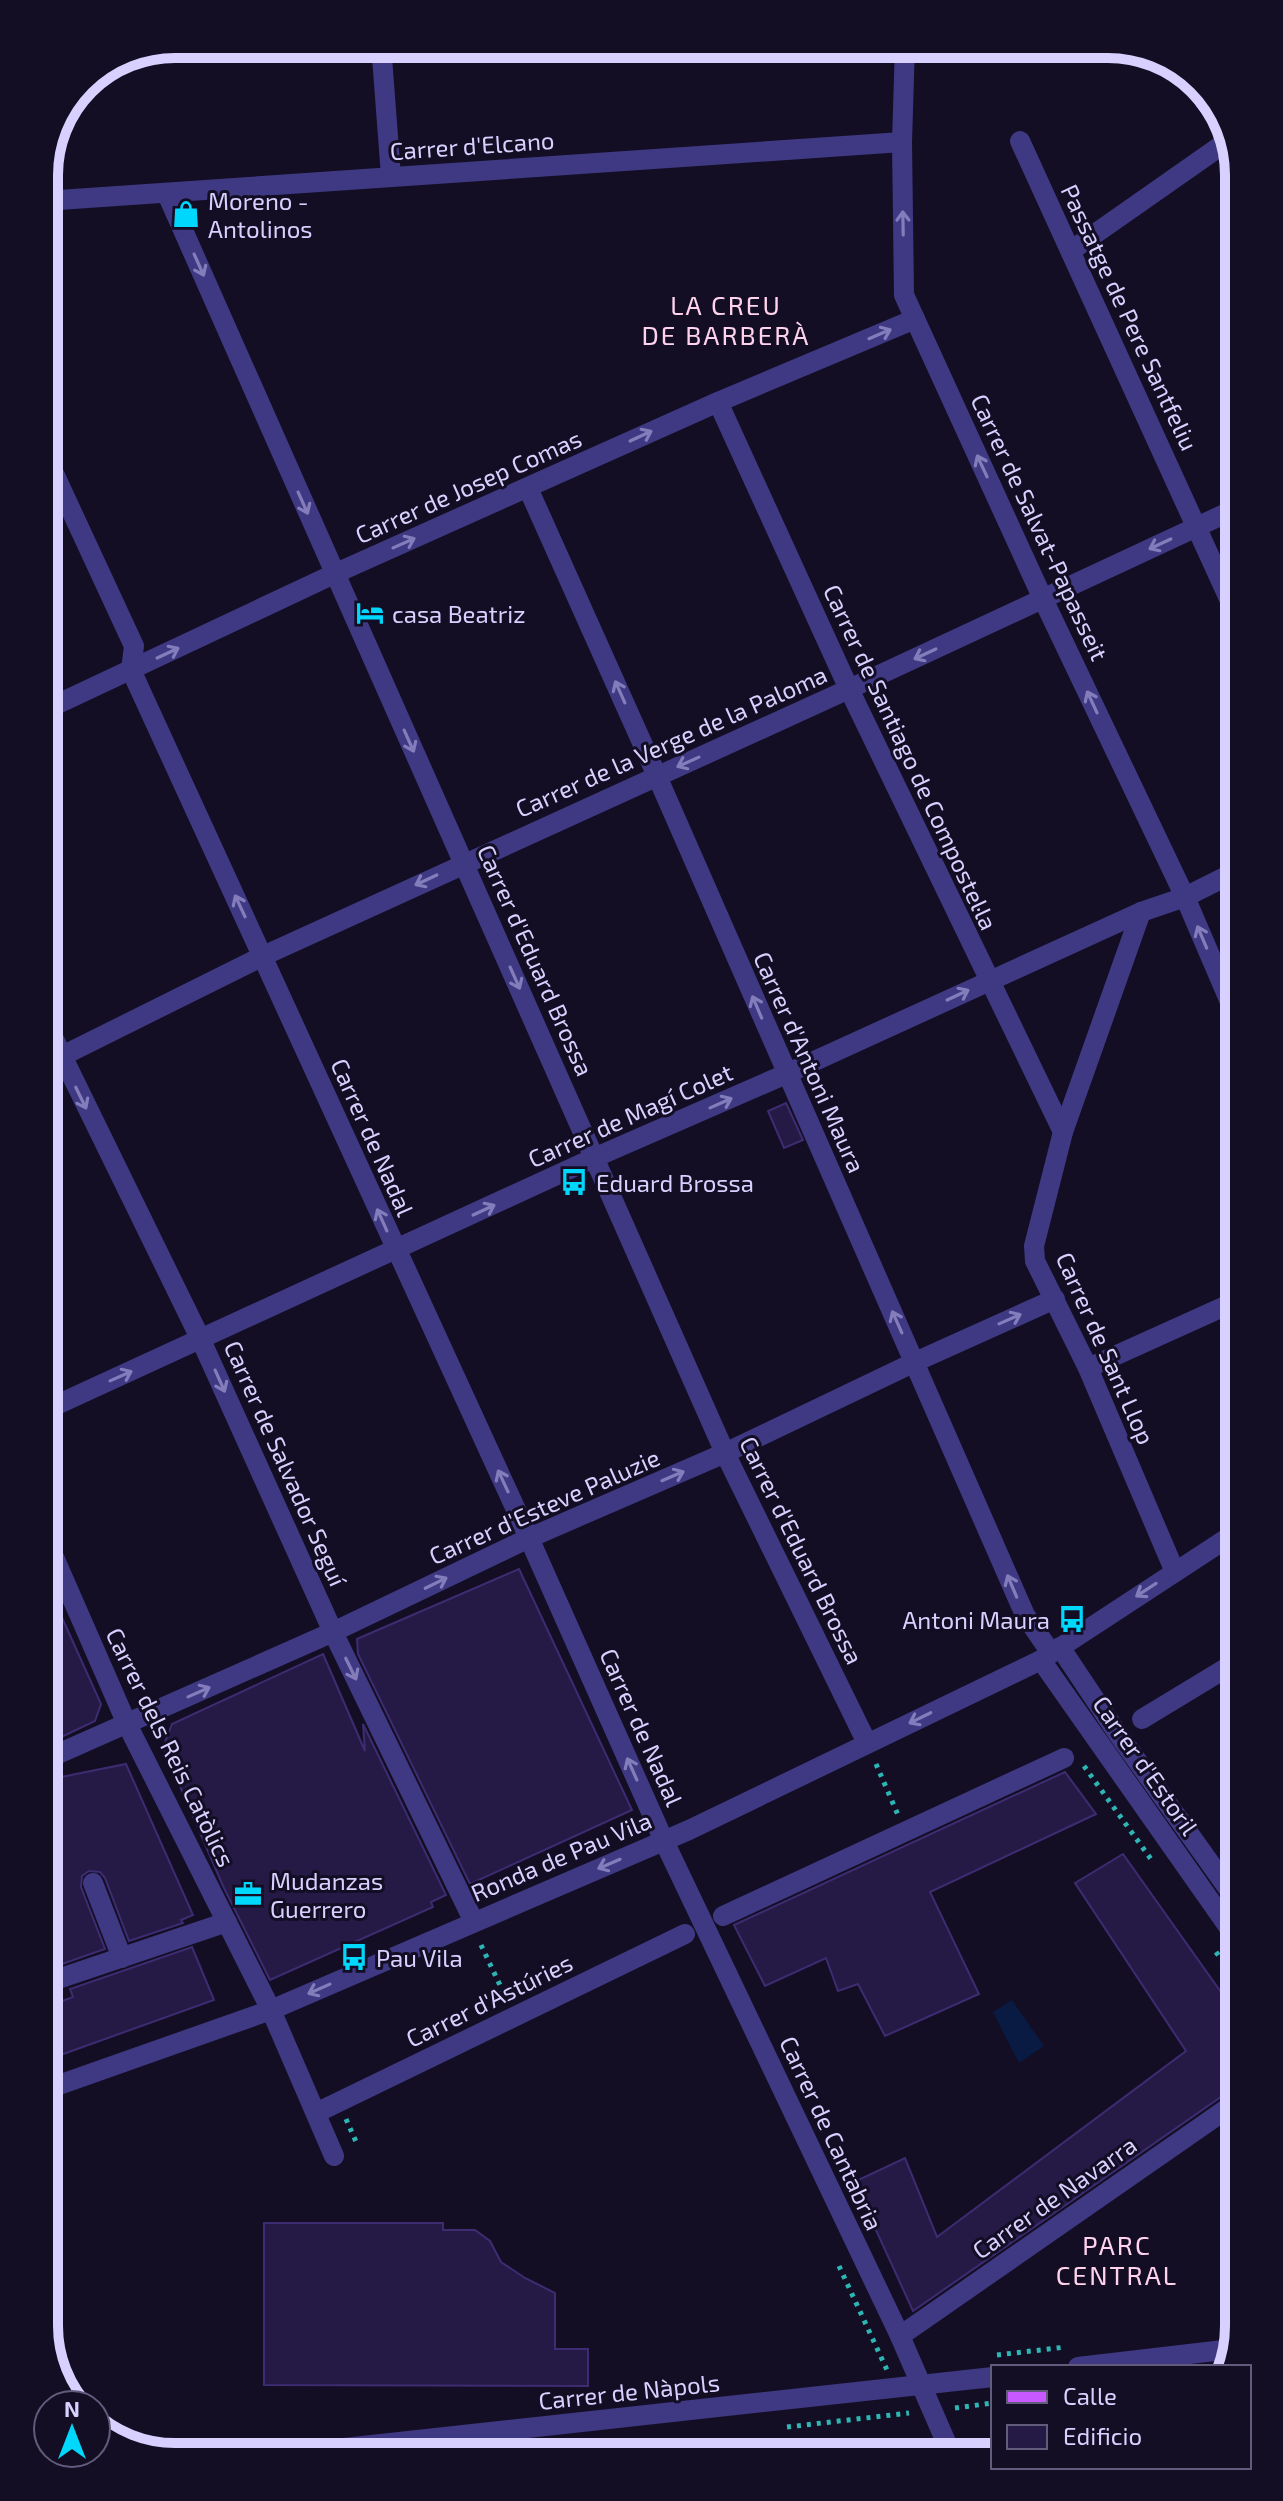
<svg xmlns="http://www.w3.org/2000/svg" width="1283" height="2501" font-family="'Exo 2',sans-serif">
<style>
.water{fill:#091b42}
.building{fill:#251a45;stroke:#3d2c71;stroke-width:2}
.lines{fill:none;stroke-linecap:round;stroke-linejoin:round}
.path{stroke:#2eb6b4;stroke-width:5;stroke-dasharray:4 6;stroke-linecap:butt}
.pedestrian{stroke:#3f3983;stroke-width:20}
.minor{stroke:#3f3983;stroke-width:20}
.primary{stroke:#c858ff;stroke-width:20}
.oneway{stroke:#847dbb}
.labels{text-anchor:middle;dominant-baseline:central;stroke-width:6;stroke-linejoin:round;paint-order:stroke}
.street-label{font-size:24px;fill:#d8d1ff;stroke:#130e24}
.poi-label{font-size:24px;fill:#d8d1ff;stroke:#130e24;text-anchor:start}
.neighbourhood-label{font-size:26px;letter-spacing:2px;fill:#ffd3ed;stroke:#130e24}
.rim{fill:none;stroke:#d8d1ff;stroke-width:10}
</style>
<rect width="100%" height="100%" fill="#130e24"/>
<path class="water" d="M 1012,2000 L 1044,2046 L 1019,2063 L 993,2012 Z"/>
<g class="building">
<path d="M 786,1103 L 803,1140 L 784,1148 L 768,1111 Z"/>
<path d="M 519,1569 L 632,1810 L 470,1884 L 358,1654 L 357,1639 Z"/>
<path d="M 50,1591 L 101,1704 L 95,1721 L 51,1742 Z"/>
<path d="M 323,1654 L 365,1751 L 363,1724 L 446,1895 L 431,1902 L 433,1907 L 270,1980 L 223,1886 L 163,1747 L 172,1724 Z"/>
<path d="M 126,1764 L 193,1915 L 181,1920 L 183,1923 L 129,1941 L 105,1878 L 100,1872 L 89,1871 L 82,1876 L 81,1887 L 105,1949 L 62,1964 L 52,1935 L 51,1779 Z"/>
<path d="M 1065,1772 L 1096,1814 L 930,1892 L 979,1994 L 885,2036 L 858,1984 L 838,1991 L 826,1958 L 765,1986 L 734,1925 Z"/>
<path d="M 1123,1854 L 1238,2016 L 1238,2088 L 1231,2090 L 913,2311 L 854,2182 L 905,2158 L 937,2237 L 1186,2051 L 1075,1883 Z"/>
<path d="M 192,1947 L 214,2000 L 52,2058 L 52,2005 L 73,1997 L 70,1989 Z"/>
<path d="M 264,2223 L 443,2223 L 443,2230 L 475,2230 L 490,2241 L 501,2262 L 525,2278 L 555,2293 L 555,2349 L 588,2349 L 588,2386 L 264,2385 Z"/>
</g>
<g class="lines">
<g class="path">
<path d="M 876,1764 L 898,1815"/>
<path d="M 1084,1766 L 1153,1862"/>
<path d="M 481,1945 L 506,1998"/>
<path d="M 1216,1952 L 1237,1982"/>
<path d="M 346,2119 L 357,2144"/>
<path d="M 839,2266 L 887,2370"/>
<path d="M 997,2355 L 1066,2347"/>
<path d="M 955,2408 L 993,2403"/>
<path d="M 787,2427 L 909,2413"/>
</g>
<g class="pedestrian">
<path d="M 1142,1719 L 1236,1662"/>
<path d="M 723,1916 L 1064,1758"/>
<path d="M 316,2113 L 685,1934"/>
<path d="M 900,2336 L 1238,2101"/>
</g>
<g class="minor">
<path d="M 381,44 L 391,176"/>
<path d="M 905,44 L 902,142 L 904,295 L 1043,599 L 1185,897 L 1233,1009"/>
<path d="M 1020,141 L 1231,603"/>
<path d="M 167,194 L 725,1453 L 867,1743"/>
<path d="M 44,201 L 902,142"/>
<path d="M 1072,250 L 1229,140"/>
<path d="M 718,402 L 849,689 L 1063,1132"/>
<path d="M 45,454 L 134,646 L 131,670 L 529,1538 L 664,1841 L 900,2336 L 949,2449"/>
<path d="M 528,488 L 657,776 L 1025,1615 L 1051,1653"/>
<path d="M 47,709 L 334,574 L 718,402 L 915,319"/>
<path d="M 1141,912 L 1063,1132 L 1034,1246 L 1035,1261 L 1088,1368 L 1175,1572"/>
<path d="M 48,1027 L 201,1340 L 333,1632 L 474,1922"/>
<path d="M 48,1063 L 263,956 L 849,689 L 1231,511"/>
<path d="M 1088,1368 L 1234,1302"/>
<path d="M 50,1408 L 596,1157 L 786,1074 L 1141,912 L 1185,897 L 1233,873"/>
<path d="M 50,1548 L 127,1724 L 271,2010 L 334,2156"/>
<path d="M 1060,1647 L 1118,1734 L 1237,1901"/>
<path d="M 1041,1660 L 1237,1939"/>
<path d="M 51,1757 L 333,1632 L 529,1538 L 725,1453 L 915,1362 L 1055,1299"/>
<path d="M 93,1883 L 122,1958"/>
<path d="M 52,1981 L 227,1922"/>
<path d="M 53,2087 L 271,2010 L 689,1830 L 1041,1660 L 1235,1533"/>
<path d="M 1078,2367 L 1232,2349"/>
<path d="M 271,2456 L 993,2377"/>
</g>
<path class="primary" d="M 1181,68 L 1229,134"/>
</g>
<defs><path id="oneway-shaft" d="M-6 0H5M1.5-3L5.5 0L1.5 3" fill="none" stroke-width="1.6" stroke-linecap="round" stroke-linejoin="round" transform="scale(2)"/></defs>
<g class="oneway">
<use href="#oneway-shaft" transform="translate(903 223) rotate(-91)"/>
<use href="#oneway-shaft" transform="translate(199 265) rotate(66)"/>
<use href="#oneway-shaft" transform="translate(880 334) rotate(-23)"/>
<use href="#oneway-shaft" transform="translate(641 436) rotate(-25)"/>
<use href="#oneway-shaft" transform="translate(982 466) rotate(-115)"/>
<use href="#oneway-shaft" transform="translate(303 503) rotate(66)"/>
<use href="#oneway-shaft" transform="translate(404 543) rotate(-24)"/>
<use href="#oneway-shaft" transform="translate(1160 544) rotate(155)"/>
<use href="#oneway-shaft" transform="translate(168 653) rotate(-25)"/>
<use href="#oneway-shaft" transform="translate(925 654) rotate(155)"/>
<use href="#oneway-shaft" transform="translate(620 692) rotate(-114)"/>
<use href="#oneway-shaft" transform="translate(1092 702) rotate(-115)"/>
<use href="#oneway-shaft" transform="translate(409 741) rotate(66)"/>
<use href="#oneway-shaft" transform="translate(688 762) rotate(156)"/>
<use href="#oneway-shaft" transform="translate(426 880) rotate(155)"/>
<use href="#oneway-shaft" transform="translate(240 906) rotate(-115)"/>
<use href="#oneway-shaft" transform="translate(1202 937) rotate(-113)"/>
<use href="#oneway-shaft" transform="translate(515 978) rotate(66)"/>
<use href="#oneway-shaft" transform="translate(958 995) rotate(-25)"/>
<use href="#oneway-shaft" transform="translate(757 1007) rotate(-113)"/>
<use href="#oneway-shaft" transform="translate(81 1098) rotate(64)"/>
<use href="#oneway-shaft" transform="translate(721 1103) rotate(-24)"/>
<use href="#oneway-shaft" transform="translate(484 1210) rotate(-25)"/>
<use href="#oneway-shaft" transform="translate(382 1220) rotate(-114)"/>
<use href="#oneway-shaft" transform="translate(1010 1319) rotate(-24)"/>
<use href="#oneway-shaft" transform="translate(897 1322) rotate(-114)"/>
<use href="#oneway-shaft" transform="translate(121 1376) rotate(-24)"/>
<use href="#oneway-shaft" transform="translate(220 1381) rotate(66)"/>
<use href="#oneway-shaft" transform="translate(673 1476) rotate(-23)"/>
<use href="#oneway-shaft" transform="translate(503 1481) rotate(-115)"/>
<use href="#oneway-shaft" transform="translate(436 1583) rotate(-26)"/>
<use href="#oneway-shaft" transform="translate(1012 1586) rotate(-113)"/>
<use href="#oneway-shaft" transform="translate(1146 1590) rotate(147)"/>
<use href="#oneway-shaft" transform="translate(351 1669) rotate(64)"/>
<use href="#oneway-shaft" transform="translate(199 1692) rotate(-24)"/>
<use href="#oneway-shaft" transform="translate(920 1718) rotate(154)"/>
<use href="#oneway-shaft" transform="translate(632 1769) rotate(-114)"/>
<use href="#oneway-shaft" transform="translate(609 1864) rotate(157)"/>
<use href="#oneway-shaft" transform="translate(319 1989) rotate(156)"/>
</g>
<defs>
<g id="shop-bare" transform="scale(2.16)"><path d="M-5-2.5h2.3a2.7 3.5 0 0 1 5.4 0H5L5.5 6h-11ZM-1.5-2.5h3a1.5 2.3 0 0 0-3 0Z" fill="#00d7fc" stroke="#130e24" stroke-width="2.5" paint-order="stroke"/></g>
<g id="hotel-bare" transform="scale(2.16)"><path d="M-6-4.5h1.5V1H6V5H4.5V3h-9V5H-6ZM-4 0a1.8 1.8 0 1 1 3.6 0ZM.5 0V-2.5h3Q6-2.5 6 0Z" fill="#00d7fc" stroke="#130e24" stroke-width="2.5" paint-order="stroke"/></g>
<g id="bus-bare" transform="scale(2.16)"><path d="M-5-6H5V4H4V6H2V4H-2V6H-4V4H-5ZM-3.5-4V0h7V-4ZM-3.5 1.2v1.5H-2V1.2ZM2 1.2v1.5H3.5V1.2Z" fill="#00d7fc" stroke="#130e24" stroke-width="2.5" paint-order="stroke"/></g>
<g id="office-bare" transform="scale(2.16)"><path d="M-6-3h4V-5.5h4V-3h4V5H-6ZM-1-4.5V-3h2v-1.5ZM-6 0V1H6V0Z" fill="#00d7fc" stroke="#130e24" stroke-width="2.5" paint-order="stroke"/></g>
</defs>
<g fill-rule="evenodd">
<use href="#shop-bare" x="186" y="214"/>
<use href="#hotel-bare" x="370" y="613"/>
<use href="#bus-bare" x="574" y="1182"/>
<use href="#bus-bare" x="1072" y="1619"/>
<use href="#office-bare" x="248" y="1894"/>
<use href="#bus-bare" x="354" y="1957"/>
</g>
<g class="labels">
<g class="street-label">
<text transform="translate(472 145) rotate(-4)">Carrer d'Elcano</text>
<text transform="translate(1130 317) rotate(65)">Passatge de Pere Santfeliu</text>
<text transform="translate(468 486) rotate(-24)">Carrer de Josep Comas</text>
<text transform="translate(1040 527) rotate(65)">Carrer de Salvat-Papasseit</text>
<text transform="translate(671 741) rotate(-24)">Carrer de la Verge de la Paloma</text>
<text transform="translate(911 757) rotate(65)">Carrer de Santiago de Compostel·la</text>
<text transform="translate(536 960) rotate(66)">Carrer d'Eduard Brossa</text>
<text transform="translate(810 1062) rotate(66)">Carrer d'Antoni Maura</text>
<text transform="translate(630 1115) rotate(-24)">Carrer de Magí Colet</text>
<text transform="translate(373 1137) rotate(66)">Carrer de Nadal</text>
<text transform="translate(1106 1348) rotate(66)">Carrer de Sant Llop</text>
<text transform="translate(286 1463) rotate(66)">Carrer de Salvador Seguí</text>
<text transform="translate(544 1506) rotate(-24)">Carrer d'Esteve Paluzie</text>
<text transform="translate(802 1550) rotate(64)">Carrer d'Eduard Brossa</text>
<text transform="translate(642 1727) rotate(66)">Carrer de Nadal</text>
<text transform="translate(171 1747) rotate(64)">Carrer dels Reis Catòlics</text>
<text transform="translate(1146 1765) rotate(55)">Carrer d'Estoril</text>
<text transform="translate(561 1856) rotate(-23)">Ronda de Pau Vila</text>
<text transform="translate(489 2000) rotate(-26)">Carrer d'Astúries</text>
<text transform="translate(832 2133) rotate(65)">Carrer de Cantabria</text>
<text transform="translate(1054 2197) rotate(-35)">Carrer de Navarra</text>
<text transform="translate(629 2391) rotate(-6)">Carrer de Nàpols</text>
</g>
<g class="poi-label">
<text x="208" y="200">Moreno -<tspan x="208" dy="28">Antolinos</tspan></text>
<text x="392" y="613">casa Beatriz</text>
<text x="596" y="1182">Eduard Brossa</text>
<text x="1050" y="1619" text-anchor="end">Antoni Maura</text>
<text x="270" y="1880">Mudanzas<tspan x="270" dy="28">Guerrero</tspan></text>
<text x="376" y="1957">Pau Vila</text>
</g>
<g class="neighbourhood-label">
<text x="726" y="304">LA CREU<tspan x="726" dy="30">DE BARBERÀ</tspan></text>
<text x="1117" y="2244">PARC<tspan x="1117" dy="30">CENTRAL</tspan></text>
</g>
</g>
<path d="M0 0H1283V2501H0ZM175 58H1108A117 117 0 0 1 1225 175V2326A117 117 0 0 1 1108 2443H175A117 117 0 0 1 58 2326V175A117 117 0 0 1 175 58Z" fill="#130e24" fill-rule="evenodd"/>
<path class="rim" d="M175 58H1108A117 117 0 0 1 1225 175V2326A117 117 0 0 1 1108 2443H175A117 117 0 0 1 58 2326V175A117 117 0 0 1 175 58Z"/>
<rect x="991" y="2365" width="260" height="104" fill="#130e24" stroke="#625c7c" stroke-width="2"/>
<rect x="1007" y="2391" width="40" height="12" fill="#c858ff" stroke="#625c7c" stroke-width="2"/>
<text x="1063" y="2405" font-size="24" fill="#d8d1ff">Calle</text>
<rect x="1007" y="2425" width="40" height="24" fill="#251a45" stroke="#625c7c" stroke-width="2"/>
<text x="1063" y="2445" font-size="24" fill="#d8d1ff">Edificio</text>
<g transform="translate(72 2429)"><circle r="38" fill="#130e24" stroke="#625c7c" stroke-width="2"/>
<path d="M0-6L14 30L0 20L-14 30Z" fill="#00d7fc"/>
<text y="-12" font-size="22" font-weight="bold" text-anchor="middle" fill="#d8d1ff">N</text>
</g>
</svg>
